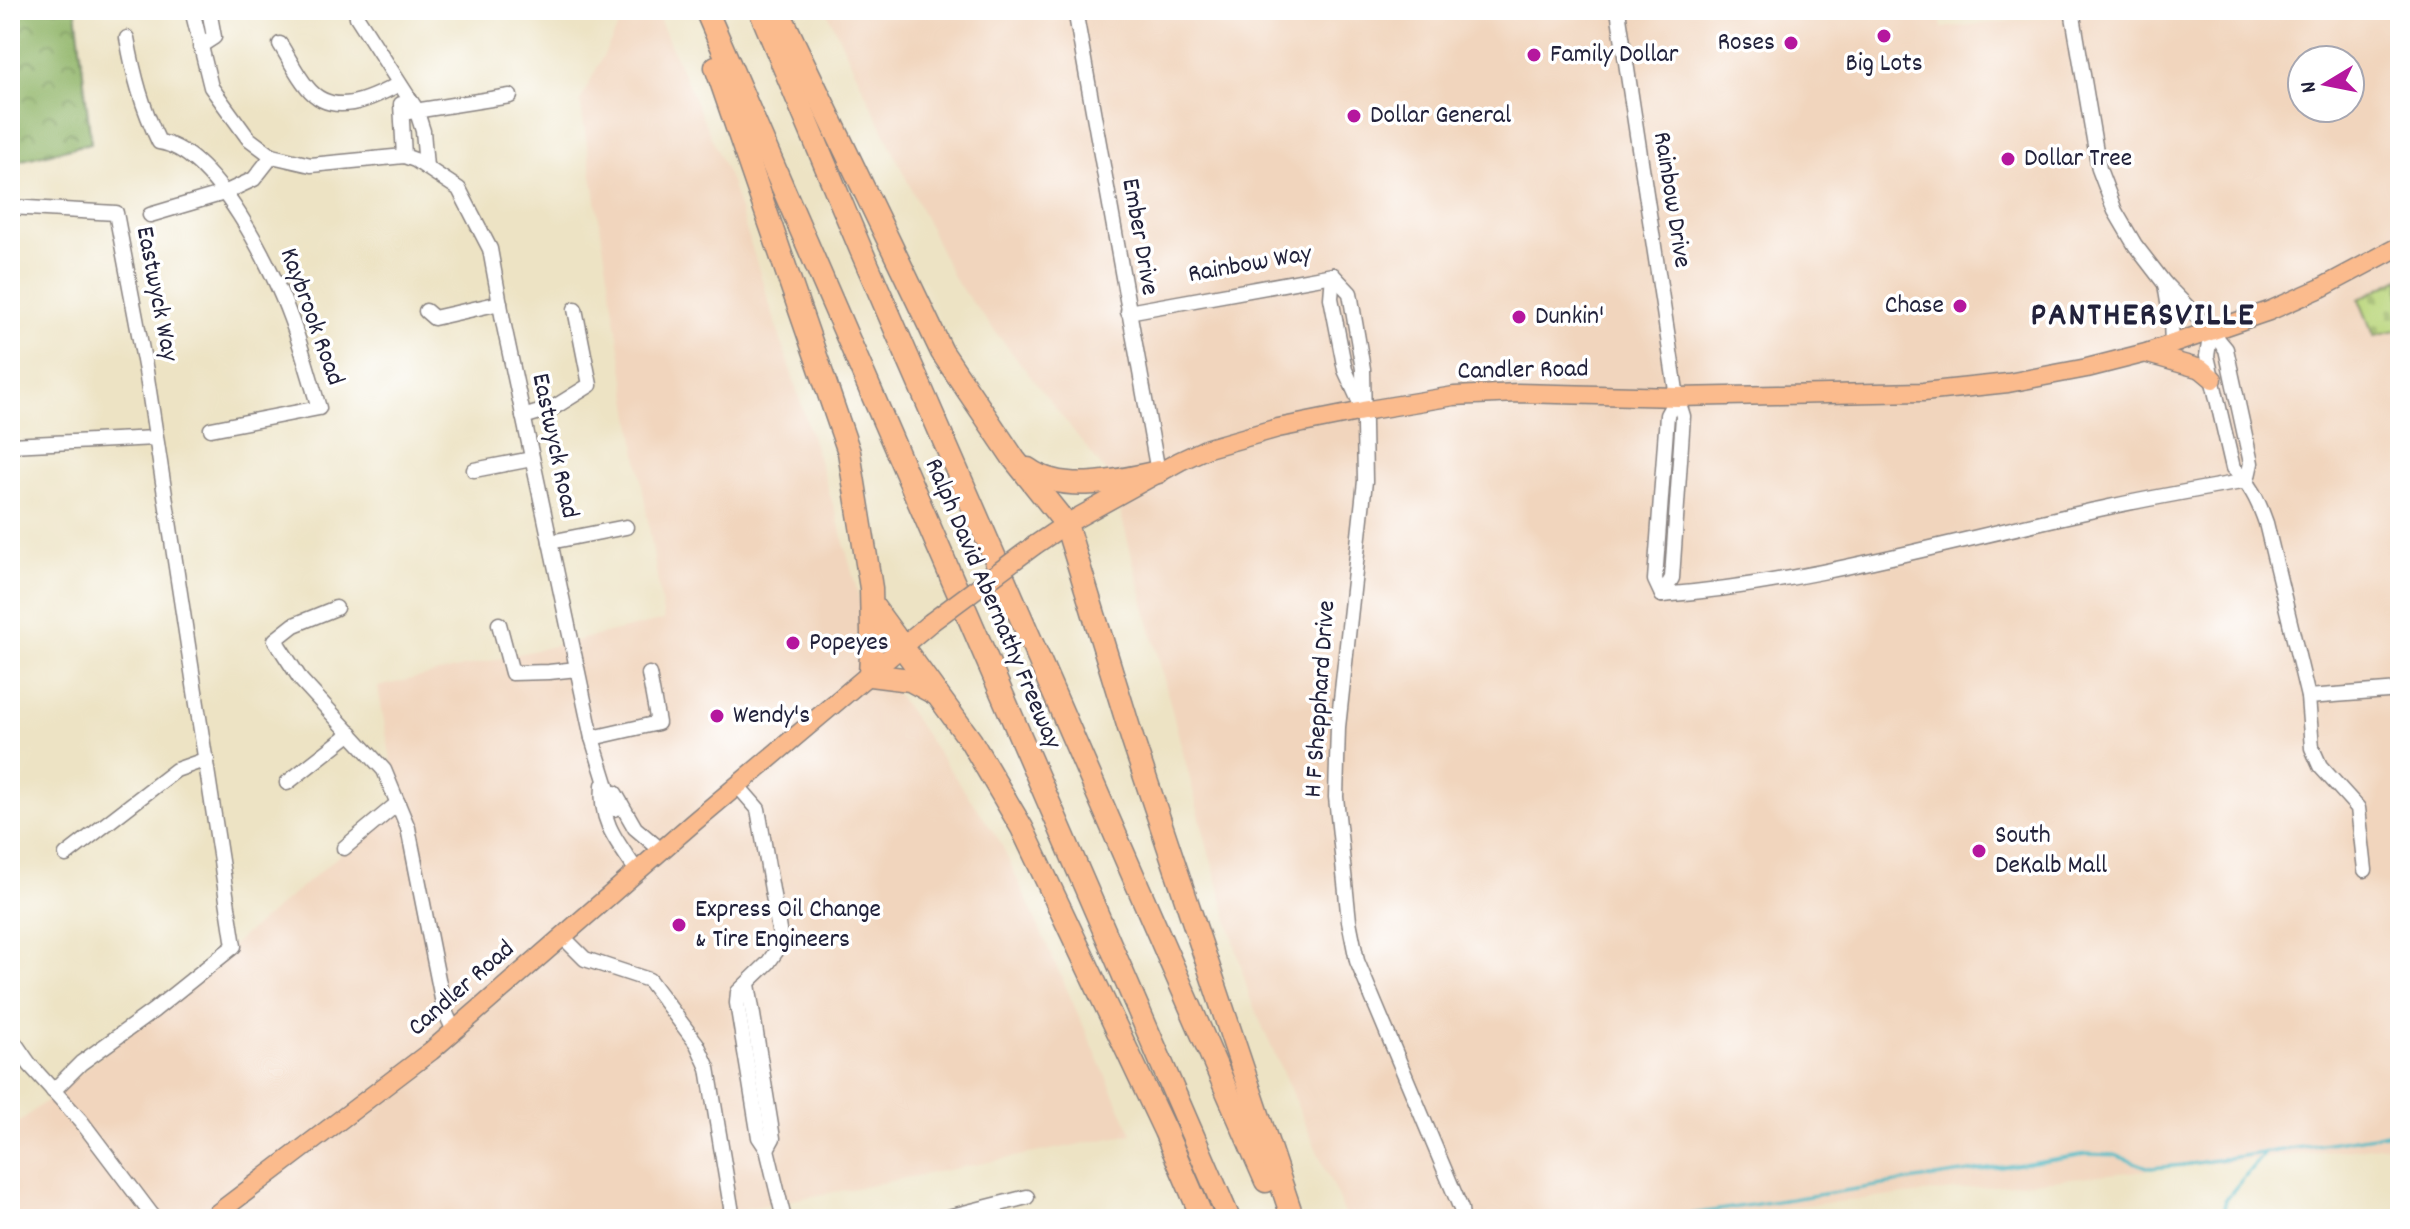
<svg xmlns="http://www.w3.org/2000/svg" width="2410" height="1229" font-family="Dekko,sans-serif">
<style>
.built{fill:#f1d5bd;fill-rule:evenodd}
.forest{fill:url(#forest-crowns);stroke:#5a6c52;stroke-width:2}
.cemetery{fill:url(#cemetery-stones);stroke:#6e7c5a;stroke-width:2}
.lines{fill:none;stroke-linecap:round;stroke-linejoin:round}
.stream{stroke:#4bb9c5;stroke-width:3}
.minor-casing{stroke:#888280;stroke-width:17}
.major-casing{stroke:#888280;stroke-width:21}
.highway-casing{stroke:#888280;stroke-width:25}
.minor{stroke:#fff;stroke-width:14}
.major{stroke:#fbbb8d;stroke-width:18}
.highway{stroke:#fbbb8d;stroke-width:22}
.major-bridge-casing{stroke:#888280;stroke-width:21;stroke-linecap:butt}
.major-bridge{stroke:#fbbb8d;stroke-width:18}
.poi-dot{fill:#b5179e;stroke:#fff;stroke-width:3}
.labels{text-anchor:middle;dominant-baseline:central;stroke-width:7;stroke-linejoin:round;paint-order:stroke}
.poi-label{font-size:26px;fill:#22223b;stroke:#fff;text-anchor:start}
.street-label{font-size:26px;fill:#22223b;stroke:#fff}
.district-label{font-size:34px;font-weight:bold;letter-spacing:2px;fill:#22223b;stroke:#fff}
</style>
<defs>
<pattern id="forest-crowns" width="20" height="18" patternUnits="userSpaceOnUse" patternTransform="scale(2)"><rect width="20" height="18" fill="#92b66a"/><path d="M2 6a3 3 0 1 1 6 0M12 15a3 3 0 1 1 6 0" fill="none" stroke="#779458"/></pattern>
<pattern id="cemetery-stones" width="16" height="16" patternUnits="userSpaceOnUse" patternTransform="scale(2)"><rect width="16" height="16" fill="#b9d57a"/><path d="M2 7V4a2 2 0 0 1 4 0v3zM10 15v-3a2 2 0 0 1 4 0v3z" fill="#9fb76a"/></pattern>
</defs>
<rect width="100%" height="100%" fill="#fff"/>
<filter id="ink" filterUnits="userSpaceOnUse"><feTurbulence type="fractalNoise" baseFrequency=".0125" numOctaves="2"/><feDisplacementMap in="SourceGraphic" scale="16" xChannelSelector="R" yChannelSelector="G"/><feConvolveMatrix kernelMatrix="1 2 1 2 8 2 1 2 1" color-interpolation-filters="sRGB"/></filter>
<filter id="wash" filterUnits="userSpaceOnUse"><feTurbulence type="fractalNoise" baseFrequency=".006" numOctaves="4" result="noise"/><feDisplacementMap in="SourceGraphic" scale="32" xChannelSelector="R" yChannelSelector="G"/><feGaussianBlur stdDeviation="1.8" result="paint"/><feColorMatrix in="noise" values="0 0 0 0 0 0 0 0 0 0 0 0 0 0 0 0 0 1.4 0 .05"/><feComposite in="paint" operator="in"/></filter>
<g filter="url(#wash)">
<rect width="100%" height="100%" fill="#ede3c4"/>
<g class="built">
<path d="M 627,10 L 655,10 L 731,182 L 836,514 L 878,667 L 1001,843 L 1132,1134 L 746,1209 L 730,1219 L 10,1219 L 10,1129 L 54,1095 L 399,805 L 378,687 L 664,620 L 580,101 Z"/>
<path d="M 826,10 L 1938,10 L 1942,28 L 2062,15 L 2062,10 L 2400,10 L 2400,1144 L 1701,1216 L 1630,1219 L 1347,1219 L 1250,998 L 1209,852 L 1112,480 L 954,279 ZM 2302,60 L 2350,60 L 2350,108 L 2302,108 Z"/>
</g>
<path class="forest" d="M 10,10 L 76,10 L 91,143 L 10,163 Z"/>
<path class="cemetery" d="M 2400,278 L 2400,330 L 2374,336 L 2359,299 Z"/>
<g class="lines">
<g class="stream">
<path d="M 1659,1219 L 2087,1154 L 2115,1155 L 2150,1168 L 2183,1165 L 2400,1132"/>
<path d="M 2222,1219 L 2226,1199 L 2265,1152"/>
</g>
</g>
</g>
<g filter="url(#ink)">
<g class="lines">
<g class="minor-casing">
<g id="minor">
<path d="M 192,10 L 211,87 L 248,138 L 272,156 L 311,165 L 404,156 L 415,160 L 459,189 L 490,249 L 504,326 L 592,738 L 614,809"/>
<path d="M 356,10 L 357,17 L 416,109 L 423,131 L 426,167"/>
<path d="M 1075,10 L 1158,472"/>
<path d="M 1618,10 L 1677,397 L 1683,416 L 1672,578 L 1662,595"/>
<path d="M 2072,10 L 2099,169 L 2115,211 L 2135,245 L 2165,284 L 2211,331 L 2226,349 L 2251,463 L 2247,481"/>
<path d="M 127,38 C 134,76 142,107 159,142 C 216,150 273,270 291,319 C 302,348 310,378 319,408 L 211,429"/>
<path d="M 280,44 C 289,58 296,74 307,87 C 332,119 371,99 399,84"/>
<path d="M 200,46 L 214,37 L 209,10"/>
<path d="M 401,104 L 404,156"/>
<path d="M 402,113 L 510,96"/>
<path d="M 10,207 L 116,213 L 146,371 L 234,946 L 153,1011 L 81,1063 L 53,1091"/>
<path d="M 150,215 L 224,193 L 254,179 L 272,156"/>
<path d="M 1333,275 L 1350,293 L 1363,369 L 1365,481 L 1338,727 L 1336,797 L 1349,921 L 1357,961 L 1461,1209 L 1462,1219"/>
<path d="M 1333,275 L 1331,298 L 1345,370 L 1361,405"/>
<path d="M 2165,284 L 2171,321 L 2172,344"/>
<path d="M 426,311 L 434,318 L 500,303"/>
<path d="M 1128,312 L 1333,275"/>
<path d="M 2211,331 L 2207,356 L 2233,468 C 2250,484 2258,500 2266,523 L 2308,697 L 2312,748 L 2320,766 L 2358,808 L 2365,870"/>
<path d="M 523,417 L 553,408 L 590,385 L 575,309"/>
<path d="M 10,445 L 156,438"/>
<path d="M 474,470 L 532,459"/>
<path d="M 550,542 L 626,527"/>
<path d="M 1662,595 C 1814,583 1961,538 2109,507 C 2155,497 2201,489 2247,481"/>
<path d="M 1662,595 L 1655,580 L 1667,415 L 1677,397"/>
<path d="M 336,608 L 294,625 L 275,640 L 301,680 L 384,770 L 408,828 L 444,1009 L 454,1031"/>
<path d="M 499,624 L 512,673 L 549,672 L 577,669"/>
<path d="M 2308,697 L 2400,690"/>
<path d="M 592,738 L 658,723 L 649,674"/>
<path d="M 287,783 L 351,733"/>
<path d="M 603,785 C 599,821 617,842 637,871"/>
<path d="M 737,785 L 758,809 L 780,936 L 777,950 L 768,963 L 738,992 L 737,1003 L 759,1137 L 767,1149 L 784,1219"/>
<path d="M 615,793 L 635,828 L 661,850"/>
<path d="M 344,848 L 398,803"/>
<path d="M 66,855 L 176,770 L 207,759"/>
<path d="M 562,936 L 585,959 L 649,980 L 697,1044 L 708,1068 L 733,1219"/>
<path d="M 748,984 L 773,1138 L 767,1149"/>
<path d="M 10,1036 L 30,1065 L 81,1121 L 155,1219"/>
<path d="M 940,1219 L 1027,1197"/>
</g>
</g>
<g class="major-casing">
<g id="major">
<path d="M 2148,354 L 2201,369 L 2213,379"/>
<path d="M 1035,545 L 1066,524 L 1180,461 L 1208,448 L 1278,428 L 1363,411 L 1454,396 L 1518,393 L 1677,397 L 1923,392 L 2008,383 L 2087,368 L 2146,353 L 2269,311 L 2321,288 L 2400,246"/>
<path d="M 210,1219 L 431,1051 L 694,822 L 930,623"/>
</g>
</g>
<g class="highway-casing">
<g id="highway">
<path d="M 706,10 L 1229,1219"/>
<path d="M 760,10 L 861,250 L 1266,1181"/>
<path d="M 778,10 L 942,352 L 1014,459 L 1066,524 L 1133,741 L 1293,1219"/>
<path d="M 716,67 L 849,452 L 871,588 L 872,634 L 870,675 L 910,680 L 936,694"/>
<path d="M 1028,469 C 1062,494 1119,481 1158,472"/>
<path d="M 872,605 L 971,741 L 1022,828 L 1165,1131 L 1203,1219"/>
</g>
</g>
<use href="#minor" class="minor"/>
<use href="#major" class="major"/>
<use href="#highway" class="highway"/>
<g class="major-bridge-casing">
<path id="major-bridge" d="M 930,623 L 1035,545"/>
</g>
<use href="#major-bridge" class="major-bridge"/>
</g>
</g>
<g class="poi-dot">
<circle cx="1884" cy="36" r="8"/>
<circle cx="1791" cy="43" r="8"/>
<circle cx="1534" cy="55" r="8"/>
<circle cx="1354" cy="116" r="8"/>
<circle cx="2008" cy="159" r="8"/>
<circle cx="1960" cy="306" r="8"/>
<circle cx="1519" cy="317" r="8"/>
<circle cx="793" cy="643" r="8"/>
<circle cx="717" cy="716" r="8"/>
<circle cx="1979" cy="851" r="8"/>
<circle cx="679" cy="925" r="8"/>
</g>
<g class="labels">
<g class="poi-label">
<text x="1775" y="43" text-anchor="end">Roses</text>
<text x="1550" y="55">Family Dollar</text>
<text x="1884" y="64" text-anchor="middle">Big Lots</text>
<text x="1370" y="116">Dollar General</text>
<text x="2024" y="159">Dollar Tree</text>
<text x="1944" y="306" text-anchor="end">Chase</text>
<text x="1535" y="317">Dunkin'</text>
<text x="809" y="643">Popeyes</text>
<text x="733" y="716">Wendy's</text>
<text x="1995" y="836">South<tspan x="1995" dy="30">DeKalb Mall</tspan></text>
<text x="695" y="910">Express Oil Change<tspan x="695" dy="30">&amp; Tire Engineers</tspan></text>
</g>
<g class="street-label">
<text transform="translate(1671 200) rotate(81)">Rainbow Drive</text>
<text transform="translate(1139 237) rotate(80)">Ember Drive</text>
<text transform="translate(1250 265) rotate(-10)">Rainbow Way</text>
<text transform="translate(156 294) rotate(79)">Eastwyck Way</text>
<text transform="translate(311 317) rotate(70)">Kaybrook Road</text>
<text transform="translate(1523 371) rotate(-1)">Candler Road</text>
<text transform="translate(554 446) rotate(78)">Eastwyck Road</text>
<text transform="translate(992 604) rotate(67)">Ralph David Abernathy Freeway</text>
<text transform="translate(1321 699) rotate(-86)">H F Shepphard Drive</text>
<text transform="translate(462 989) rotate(-41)">Candler Road</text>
</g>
<g class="district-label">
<text x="2143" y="317">PANTHERSVILLE</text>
</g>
</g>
<rect width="2410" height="1229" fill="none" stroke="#fff" stroke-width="40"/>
<g transform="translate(2326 84) rotate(260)"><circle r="38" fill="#ffffff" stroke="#a7a7b1" stroke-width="2"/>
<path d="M0-6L14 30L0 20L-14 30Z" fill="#b5179e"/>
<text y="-12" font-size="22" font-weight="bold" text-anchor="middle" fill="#22223b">N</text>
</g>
</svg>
